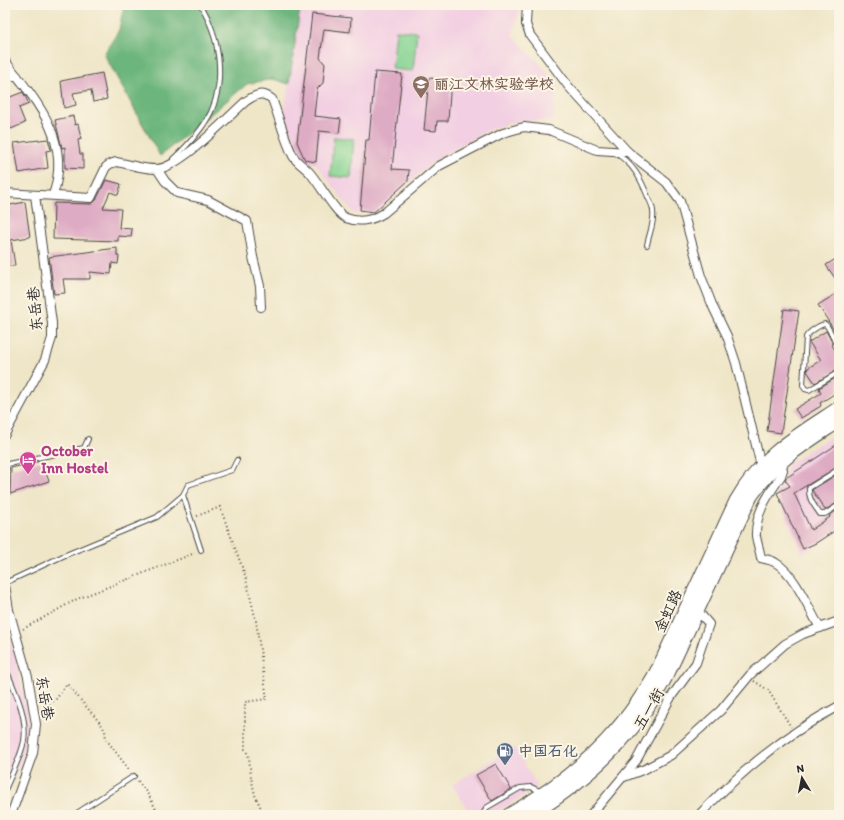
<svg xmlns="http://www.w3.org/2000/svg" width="844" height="820" font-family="Itim,'LXGW WenKai TC',sans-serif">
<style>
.built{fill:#f2cfe2}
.green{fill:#85d391;stroke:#587f5e}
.forest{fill:#6cb57b;stroke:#4c7053}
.building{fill:#deabc4}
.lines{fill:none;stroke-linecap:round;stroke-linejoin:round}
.service-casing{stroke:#484743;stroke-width:6}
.minor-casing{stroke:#484743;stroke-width:10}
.primary-casing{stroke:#484743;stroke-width:15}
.path{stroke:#484743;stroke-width:2;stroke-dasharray:1 3;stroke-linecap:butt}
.service{stroke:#fff;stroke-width:4}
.minor{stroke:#fff;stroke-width:8}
.primary{stroke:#fff;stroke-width:13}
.labels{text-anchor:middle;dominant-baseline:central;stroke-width:4;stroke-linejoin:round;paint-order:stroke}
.education-label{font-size:15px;font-weight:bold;fill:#785e54;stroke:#fcf5e5;text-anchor:start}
.street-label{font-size:15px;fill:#2b2b2b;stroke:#fcf5e5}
.hotel-label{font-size:15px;font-weight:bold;fill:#b23c85;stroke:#fcf5e5;text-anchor:start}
.service-label{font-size:15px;font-weight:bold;fill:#4e5e75;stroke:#fcf5e5;text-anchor:start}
</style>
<rect width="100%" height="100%" fill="#fcf5e5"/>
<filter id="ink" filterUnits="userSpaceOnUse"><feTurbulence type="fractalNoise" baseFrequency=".025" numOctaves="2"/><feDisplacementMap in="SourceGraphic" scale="8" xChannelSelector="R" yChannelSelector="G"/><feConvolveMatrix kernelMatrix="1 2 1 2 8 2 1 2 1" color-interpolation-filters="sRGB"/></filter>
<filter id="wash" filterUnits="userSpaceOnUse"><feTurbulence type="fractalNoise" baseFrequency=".012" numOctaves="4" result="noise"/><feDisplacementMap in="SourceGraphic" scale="16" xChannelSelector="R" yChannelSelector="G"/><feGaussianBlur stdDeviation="0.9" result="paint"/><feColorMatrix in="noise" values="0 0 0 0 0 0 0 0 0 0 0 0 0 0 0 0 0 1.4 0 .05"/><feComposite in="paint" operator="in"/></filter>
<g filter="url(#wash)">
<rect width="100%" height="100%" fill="#efe6c8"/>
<g class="built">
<path d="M 305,5 L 521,5 L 512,35 L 557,82 L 553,121 L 518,121 L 490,129 L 434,161 L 376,212 L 354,214 L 316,164 L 303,161 L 284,114 L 300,9 Z"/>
<path d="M 839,431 L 839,530 L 803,554 L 775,493 L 782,484 L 788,464 Z"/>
<path d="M 5,618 L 27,707 L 30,737 L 5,800 Z"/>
<path d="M 514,747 L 538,787 L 491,815 L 471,815 L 452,785 Z"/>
</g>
<g class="green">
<path d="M 396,30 L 417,32 L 413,71 L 392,69 Z"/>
<path d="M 334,137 L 354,139 L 351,178 L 330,176 Z"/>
</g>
<path class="forest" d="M 124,5 L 305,5 L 300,9 L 289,84 L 273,79 L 247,84 L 160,156 L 104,54 L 119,30 Z"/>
<g id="blocks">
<g class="building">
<path d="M 312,14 L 351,18 L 350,32 L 324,29 L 320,58 L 325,64 L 323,83 L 317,89 L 314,116 L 341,119 L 339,133 L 319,131 L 316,162 L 305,160 L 297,142 Z"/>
<path d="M 375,72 L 402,74 L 392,169 L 409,170 L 408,181 L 374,212 L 360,210 L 366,140 L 369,140 Z"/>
<path d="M 102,73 L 107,99 L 93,102 L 91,90 L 73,93 L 76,105 L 64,108 L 61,81 Z"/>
<path d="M 429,78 L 451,80 L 448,121 L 437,121 L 436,131 L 424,130 Z"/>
<path d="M 23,92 L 29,104 L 19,108 L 25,123 L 11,129 L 5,115 L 5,99 Z"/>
<path d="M 73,116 L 75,125 L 78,124 L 81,139 L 78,140 L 80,154 L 83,154 L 83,169 L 65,168 L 65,147 L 62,148 L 55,120 Z"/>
<path d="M 48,139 L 51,150 L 46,151 L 48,168 L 19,173 L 14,143 Z"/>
<path d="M 106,180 L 121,184 L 118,195 L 110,192 L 103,208 L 121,209 L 119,228 L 132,229 L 131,237 L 118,236 L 118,241 L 53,239 L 54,203 L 92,204 L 96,200 Z"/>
<path d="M 25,202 L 30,237 L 11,240 L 15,265 L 5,267 L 5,229 L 8,229 L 5,206 Z"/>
<path d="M 117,248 L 117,256 L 119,256 L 118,264 L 112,263 L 111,274 L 90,272 L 90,279 L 63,279 L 65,293 L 54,294 L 49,257 Z"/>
<path d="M 839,257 L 839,284 L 826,265 Z"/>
<path d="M 839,292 L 839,338 L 818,305 Z"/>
<path d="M 784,309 L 799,311 L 781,433 L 767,431 Z"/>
<path d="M 826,331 L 833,344 L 832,345 L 839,356 L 839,369 L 815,383 L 807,371 L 808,368 L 821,360 L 809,342 Z"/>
<path d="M 839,376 L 839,391 L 820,403 L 821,406 L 801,418 L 795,409 L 821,393 L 819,388 Z"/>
<path d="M 839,443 L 839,466 L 794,493 L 811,530 L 830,517 L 829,516 L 839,509 L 839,528 L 816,543 L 803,549 L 777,493 L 790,486 L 785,480 L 786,478 Z"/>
<path d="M 41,461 L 49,481 L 10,494 L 11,468 Z"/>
<path d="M 839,473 L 839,502 L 825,510 L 812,490 Z"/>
<path d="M 496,764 L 511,789 L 492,801 L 476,775 Z"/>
</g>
</g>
</g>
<g filter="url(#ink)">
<use href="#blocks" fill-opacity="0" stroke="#484743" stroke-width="1"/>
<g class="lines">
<g class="service-casing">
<g id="service">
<path d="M 615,153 C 633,163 641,179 648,197 C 650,201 653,207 653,211 C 655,222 649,234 647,245"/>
<path d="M 173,159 C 187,146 203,129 211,112 C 226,78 219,36 201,5"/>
<path d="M 839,347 L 827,326 L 825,324 C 819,325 809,332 806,337 L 803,385 L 805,389 L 809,390 L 839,372"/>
<path d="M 839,469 L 809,488 C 808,499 814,505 820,514 L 825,514 L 839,505"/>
<path d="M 5,476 L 8,464 L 84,448 L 88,439"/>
<path d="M 183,495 L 201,550"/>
<path d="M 5,583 L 63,556 L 157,517 L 183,495 L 188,485 L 232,470 L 237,460"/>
<path d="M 5,667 C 14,689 28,716 24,741 C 21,757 11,775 5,790"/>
<path d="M 74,815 L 134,776"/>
<path d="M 483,815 L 486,808 L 520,788 L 531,787 L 542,792"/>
</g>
</g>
<g class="minor-casing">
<g id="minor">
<path d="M 527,5 L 526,24 L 530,35 L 569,87 L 628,152 L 666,182 L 680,201 L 701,276 L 713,307 L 727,336 L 736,363 L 761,466"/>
<path d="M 5,61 C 37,101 72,141 53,195"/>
<path d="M 5,76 L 17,76"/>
<path d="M 157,169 L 165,181 L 177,193 L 208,200 L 247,221 L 253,257 L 260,286 L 261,307"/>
<path d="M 5,193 L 91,198 L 106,167 L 110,164 L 116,162 C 129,164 143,169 156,169 C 179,169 228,117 246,101 C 256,95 261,91 272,99 C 279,117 284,138 293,156 C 297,163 305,167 310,173 C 319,183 336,214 346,218 C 359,223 373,220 384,213 L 439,166 L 503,133 L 524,127 L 549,130 L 597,150 L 628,152"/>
<path d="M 5,434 L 45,360 L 52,338 L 52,323 L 35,195"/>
<path d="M 781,461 L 783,470 L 781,476 C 769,494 755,513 756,536 C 757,543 760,551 761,558 C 766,559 772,560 776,563 C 794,573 809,609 820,628"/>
<path d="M 5,585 L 9,610 L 28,677 L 36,724 L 33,753 L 11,815"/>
<path d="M 624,777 L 645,769 L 671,755 L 721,710 L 750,675 L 785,644 L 803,634 L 839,621"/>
<path d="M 591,815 L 636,761 L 671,697 L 696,663 L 709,624 L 697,610"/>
<path d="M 699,815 C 740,772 786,734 839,706"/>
</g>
</g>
<g class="primary-casing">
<g id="primary">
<path d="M 509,815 C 575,777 623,734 659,667 L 736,501 C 763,454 795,437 839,408"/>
<path d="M 531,815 C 591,777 636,735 669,671 L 751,496 C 776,460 803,445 839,421"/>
</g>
</g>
<g class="path">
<path d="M 197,516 L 220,507 L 245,575 L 256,621 L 267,699 L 245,702 L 245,749 L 249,757 L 251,777 L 255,795 L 264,815"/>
<path d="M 23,629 L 77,599 L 195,553"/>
<path d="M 754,681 L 768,690 L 791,727"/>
<path d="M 43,709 L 56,699 L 67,684 L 101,724 L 105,731 L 106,739 L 130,771"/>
<path d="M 138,781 L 149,796 L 159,815"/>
</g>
<use href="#service" class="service"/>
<use href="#minor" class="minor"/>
<use href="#primary" class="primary"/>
</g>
</g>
<defs>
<g id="school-pin" transform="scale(0.9)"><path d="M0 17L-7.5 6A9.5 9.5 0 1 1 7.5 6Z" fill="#8d6e63" stroke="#fcf5e5"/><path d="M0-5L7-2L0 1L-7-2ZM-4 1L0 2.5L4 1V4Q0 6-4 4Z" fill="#fff"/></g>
<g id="hotel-pin" transform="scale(0.9)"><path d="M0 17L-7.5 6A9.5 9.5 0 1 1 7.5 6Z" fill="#d1479c" stroke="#fcf5e5"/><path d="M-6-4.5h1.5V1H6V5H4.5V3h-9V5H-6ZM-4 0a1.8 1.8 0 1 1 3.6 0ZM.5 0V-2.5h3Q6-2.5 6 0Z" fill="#fff"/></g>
<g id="fuel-pin" transform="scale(0.9)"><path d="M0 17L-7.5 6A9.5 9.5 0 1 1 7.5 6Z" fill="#5c6f8a" stroke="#fcf5e5"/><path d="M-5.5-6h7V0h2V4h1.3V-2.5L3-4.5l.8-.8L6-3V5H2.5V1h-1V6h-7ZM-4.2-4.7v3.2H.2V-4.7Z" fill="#fff"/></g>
</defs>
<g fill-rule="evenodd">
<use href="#school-pin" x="421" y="84"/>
<use href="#hotel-pin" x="28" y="460"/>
<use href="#fuel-pin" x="505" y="751"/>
</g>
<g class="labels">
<g class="education-label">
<text x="434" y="84">丽江文林实验学校</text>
</g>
<g class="street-label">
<text transform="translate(35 309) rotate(-95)">东岳巷</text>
<text transform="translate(668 611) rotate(-65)">金虹路</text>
<text transform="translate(45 698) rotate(81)">东岳巷</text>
<text transform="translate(649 709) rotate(-60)">五一街</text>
</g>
<g class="hotel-label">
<text x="41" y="451">October<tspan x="41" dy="17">Inn Hostel</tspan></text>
</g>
<g class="service-label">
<text x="518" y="751">中国石化</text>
</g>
</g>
<rect width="844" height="820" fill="none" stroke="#fcf5e5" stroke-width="20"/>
<g transform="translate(802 778) rotate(350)" stroke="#fcf5e5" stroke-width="3" paint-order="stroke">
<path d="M0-3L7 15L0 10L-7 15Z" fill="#2b2b2b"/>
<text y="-6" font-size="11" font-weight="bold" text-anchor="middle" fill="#2b2b2b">N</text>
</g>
</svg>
